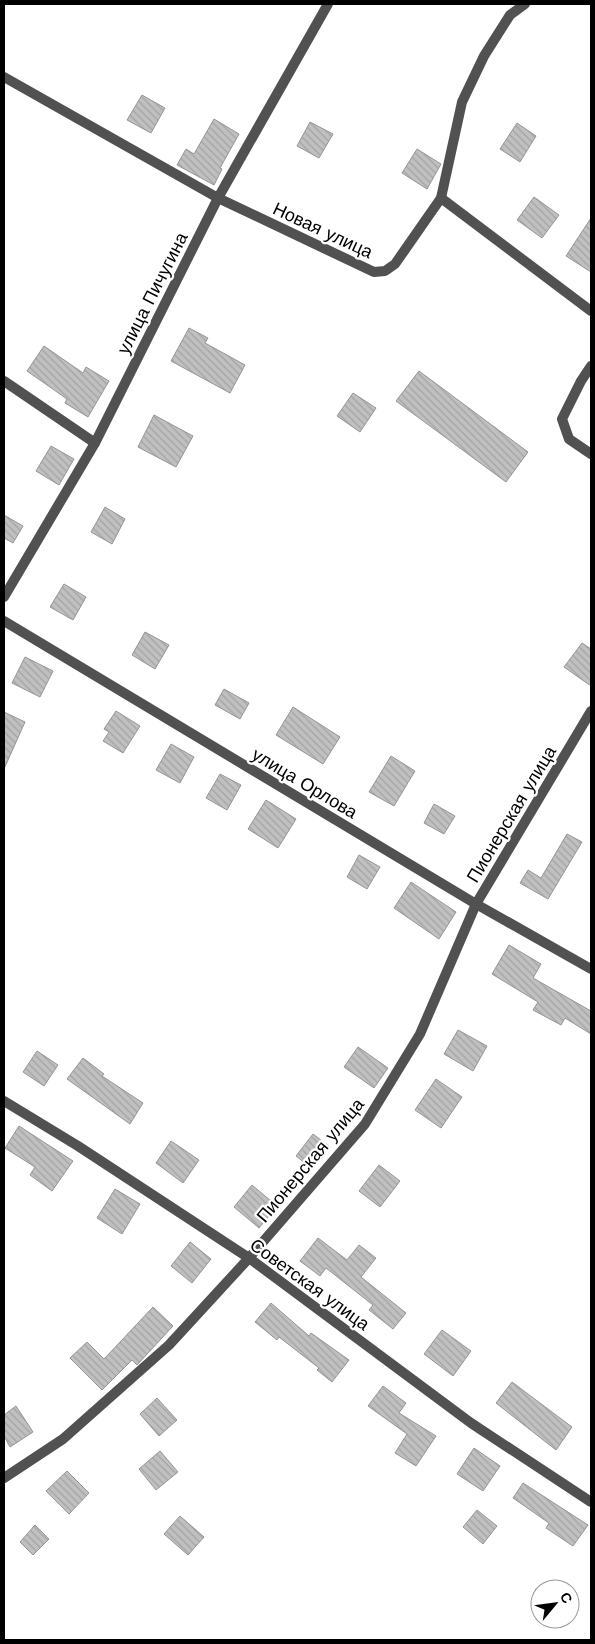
<svg xmlns="http://www.w3.org/2000/svg" width="595" height="1644" font-family="'Work Sans',sans-serif">
<style>
.building{fill:url(#building-back-hatch);stroke:#959595}
.lines{fill:none;stroke-linecap:round;stroke-linejoin:round}
.minor{stroke:#515151;stroke-width:10}
.labels{text-anchor:middle;dominant-baseline:central;stroke-width:4.5;stroke-linejoin:round;paint-order:stroke}
.street-label{font-size:18px;fill:#000;stroke:#fff}
</style>
<defs>
<pattern id="building-back-hatch" width="6" height="6" patternUnits="userSpaceOnUse" patternTransform="scale(1.25)"><rect width="6" height="6" fill="#c0c0c0"/><path d="M-1 5l2 2M0 0l6 6M5-1l2 2" fill="none" stroke="#a3a3a3"/></pattern>
</defs>
<rect width="100%" height="100%" fill="#fff"/>
<g class="building">
<path d="M 142,95 L 165,108 L 151,133 L 127,120 Z"/>
<path d="M 214,119 L 239,134 L 220,168 L 222,169 L 214,185 L 177,165 L 186,149 L 194,154 Z"/>
<path d="M 310,122 L 333,134 L 319,158 L 297,146 Z"/>
<path d="M 517,123 L 536,136 L 520,162 L 500,149 Z"/>
<path d="M 417,149 L 441,164 L 427,189 L 402,173 Z"/>
<path d="M 534,197 L 559,215 L 542,238 L 517,220 Z"/>
<path d="M 591,218 L 591,272 L 566,256 Z"/>
<path d="M 189,328 L 208,338 L 205,343 L 245,365 L 230,393 L 171,361 Z"/>
<path d="M 44,346 L 83,373 L 86,367 L 109,381 L 88,417 L 65,403 L 67,399 L 27,371 Z"/>
<path d="M 419,371 L 528,452 L 506,482 L 396,401 Z"/>
<path d="M 353,393 L 376,408 L 360,432 L 337,416 Z"/>
<path d="M 154,415 L 193,436 L 176,467 L 138,447 Z"/>
<path d="M 51,446 L 74,459 L 59,485 L 36,471 Z"/>
<path d="M 105,507 L 125,519 L 112,544 L 91,532 Z"/>
<path d="M 4,515 L 23,526 L 13,543 L 4,538 Z"/>
<path d="M 64,584 L 86,597 L 73,620 L 50,607 Z"/>
<path d="M 145,632 L 169,645 L 155,669 L 132,655 Z"/>
<path d="M 582,643 L 591,649 L 591,686 L 564,667 Z"/>
<path d="M 25,657 L 53,671 L 40,697 L 12,683 Z"/>
<path d="M 224,689 L 249,703 L 240,719 L 215,705 Z"/>
<path d="M 293,707 L 340,737 L 323,764 L 276,735 Z"/>
<path d="M 116,711 L 140,726 L 123,753 L 103,741 L 109,732 L 104,729 Z"/>
<path d="M 4,712 L 25,722 L 4,769 Z"/>
<path d="M 171,744 L 194,757 L 180,783 L 156,770 Z"/>
<path d="M 391,756 L 415,771 L 394,806 L 369,792 Z"/>
<path d="M 220,774 L 241,785 L 227,810 L 206,798 Z"/>
<path d="M 266,800 L 296,819 L 278,848 L 248,829 Z"/>
<path d="M 434,804 L 455,816 L 444,834 L 424,823 Z"/>
<path d="M 567,834 L 582,842 L 548,899 L 520,883 L 528,870 L 541,878 Z"/>
<path d="M 359,855 L 380,867 L 367,889 L 347,877 Z"/>
<path d="M 411,882 L 456,912 L 439,939 L 394,908 Z"/>
<path d="M 509,945 L 541,964 L 533,978 L 591,1011 L 591,1034 L 565,1018 L 561,1025 L 533,1010 L 538,1002 L 492,974 Z"/>
<path d="M 458,1030 L 487,1046 L 473,1071 L 444,1054 Z"/>
<path d="M 358,1047 L 388,1068 L 374,1088 L 344,1067 Z"/>
<path d="M 37,1051 L 58,1065 L 44,1086 L 23,1072 Z"/>
<path d="M 83,1058 L 104,1074 L 102,1076 L 143,1103 L 130,1124 L 67,1079 Z"/>
<path d="M 436,1079 L 462,1097 L 441,1128 L 415,1110 Z"/>
<path d="M 19,1126 L 73,1161 L 52,1191 L 30,1175 L 35,1167 L 5,1148 Z"/>
<path d="M 313,1134 L 329,1146 L 311,1168 L 296,1156 Z"/>
<path d="M 171,1141 L 199,1160 L 183,1183 L 156,1163 Z"/>
<path d="M 379,1165 L 400,1181 L 380,1207 L 359,1191 Z"/>
<path d="M 252,1185 L 277,1206 L 259,1228 L 234,1207 Z"/>
<path d="M 115,1189 L 140,1204 L 122,1234 L 97,1218 Z"/>
<path d="M 318,1238 L 347,1260 L 359,1245 L 376,1258 L 361,1277 L 406,1313 L 393,1329 L 369,1310 L 373,1305 L 326,1268 L 320,1276 L 300,1261 Z"/>
<path d="M 190,1242 L 211,1259 L 192,1283 L 171,1266 Z"/>
<path d="M 271,1303 L 309,1336 L 311,1333 L 349,1360 L 332,1382 L 317,1370 L 319,1368 L 279,1337 L 277,1340 L 255,1322 Z"/>
<path d="M 153,1307 L 173,1326 L 137,1365 L 132,1360 L 102,1390 L 70,1358 L 87,1342 L 104,1359 Z"/>
<path d="M 442,1330 L 471,1351 L 453,1376 L 424,1354 Z"/>
<path d="M 512,1382 L 572,1427 L 556,1450 L 496,1403 Z"/>
<path d="M 383,1386 L 406,1403 L 399,1413 L 436,1436 L 416,1466 L 395,1453 L 407,1434 L 368,1406 Z"/>
<path d="M 157,1398 L 177,1420 L 159,1436 L 140,1414 Z"/>
<path d="M 16,1406 L 33,1432 L 10,1447 L 4,1436 L 4,1415 Z"/>
<path d="M 474,1448 L 500,1466 L 483,1491 L 457,1474 Z"/>
<path d="M 160,1451 L 178,1472 L 156,1490 L 139,1469 Z"/>
<path d="M 67,1471 L 89,1493 L 69,1514 L 46,1491 Z"/>
<path d="M 523,1483 L 588,1525 L 573,1546 L 546,1528 L 549,1523 L 513,1498 Z"/>
<path d="M 477,1510 L 497,1526 L 483,1544 L 463,1527 Z"/>
<path d="M 180,1516 L 204,1537 L 188,1555 L 164,1534 Z"/>
<path d="M 35,1525 L 49,1539 L 33,1555 L 20,1542 Z"/>
</g>
<g class="lines">
<g class="minor">
<path d="M 4,77 L 218,198 L 374,272 L 385,271 L 395,264 L 441,198 L 591,311"/>
<path d="M 441,198 L 462,102 L 484,56 L 510,15 L 525,4"/>
<path d="M 591,366 L 581,381 L 562,419 L 569,439 L 591,454"/>
<path d="M 4,381 L 95,443"/>
<path d="M 4,597 L 95,443 L 218,198 L 328,4"/>
<path d="M 4,621 L 476,904 L 591,969"/>
<path d="M 4,1101 L 78,1146 L 249,1258 L 471,1423 L 591,1502"/>
<path d="M 4,1478 L 63,1439 L 169,1345 L 249,1258 L 365,1124 L 420,1034 L 476,904 L 591,711"/>
</g>
</g>
<g class="labels">
<g class="street-label">
<text transform="translate(323 230) rotate(25)">Новая улица</text>
<text transform="translate(152 293) rotate(-63)">улица Пичугина</text>
<text transform="translate(305 783) rotate(31)">улица Орлова</text>
<text transform="translate(511 814) rotate(-59)">Пионерская улица</text>
<text transform="translate(310 1160) rotate(-50)">Пионерская улица</text>
<text transform="translate(310 1284) rotate(36)">Советская улица</text>
</g>
</g>
<rect width="595" height="1644" fill="none" stroke="#000000" stroke-width="10"/>
<g transform="translate(555 1604) rotate(61)"><circle r="24" fill="#ffffff" stroke="#999999"/>
<path d="M0-4L9 19L0 12L-9 19Z" fill="#000000"/>
<text y="-8" font-size="14" font-weight="bold" text-anchor="middle" fill="#000000">С</text>
</g>
</svg>
